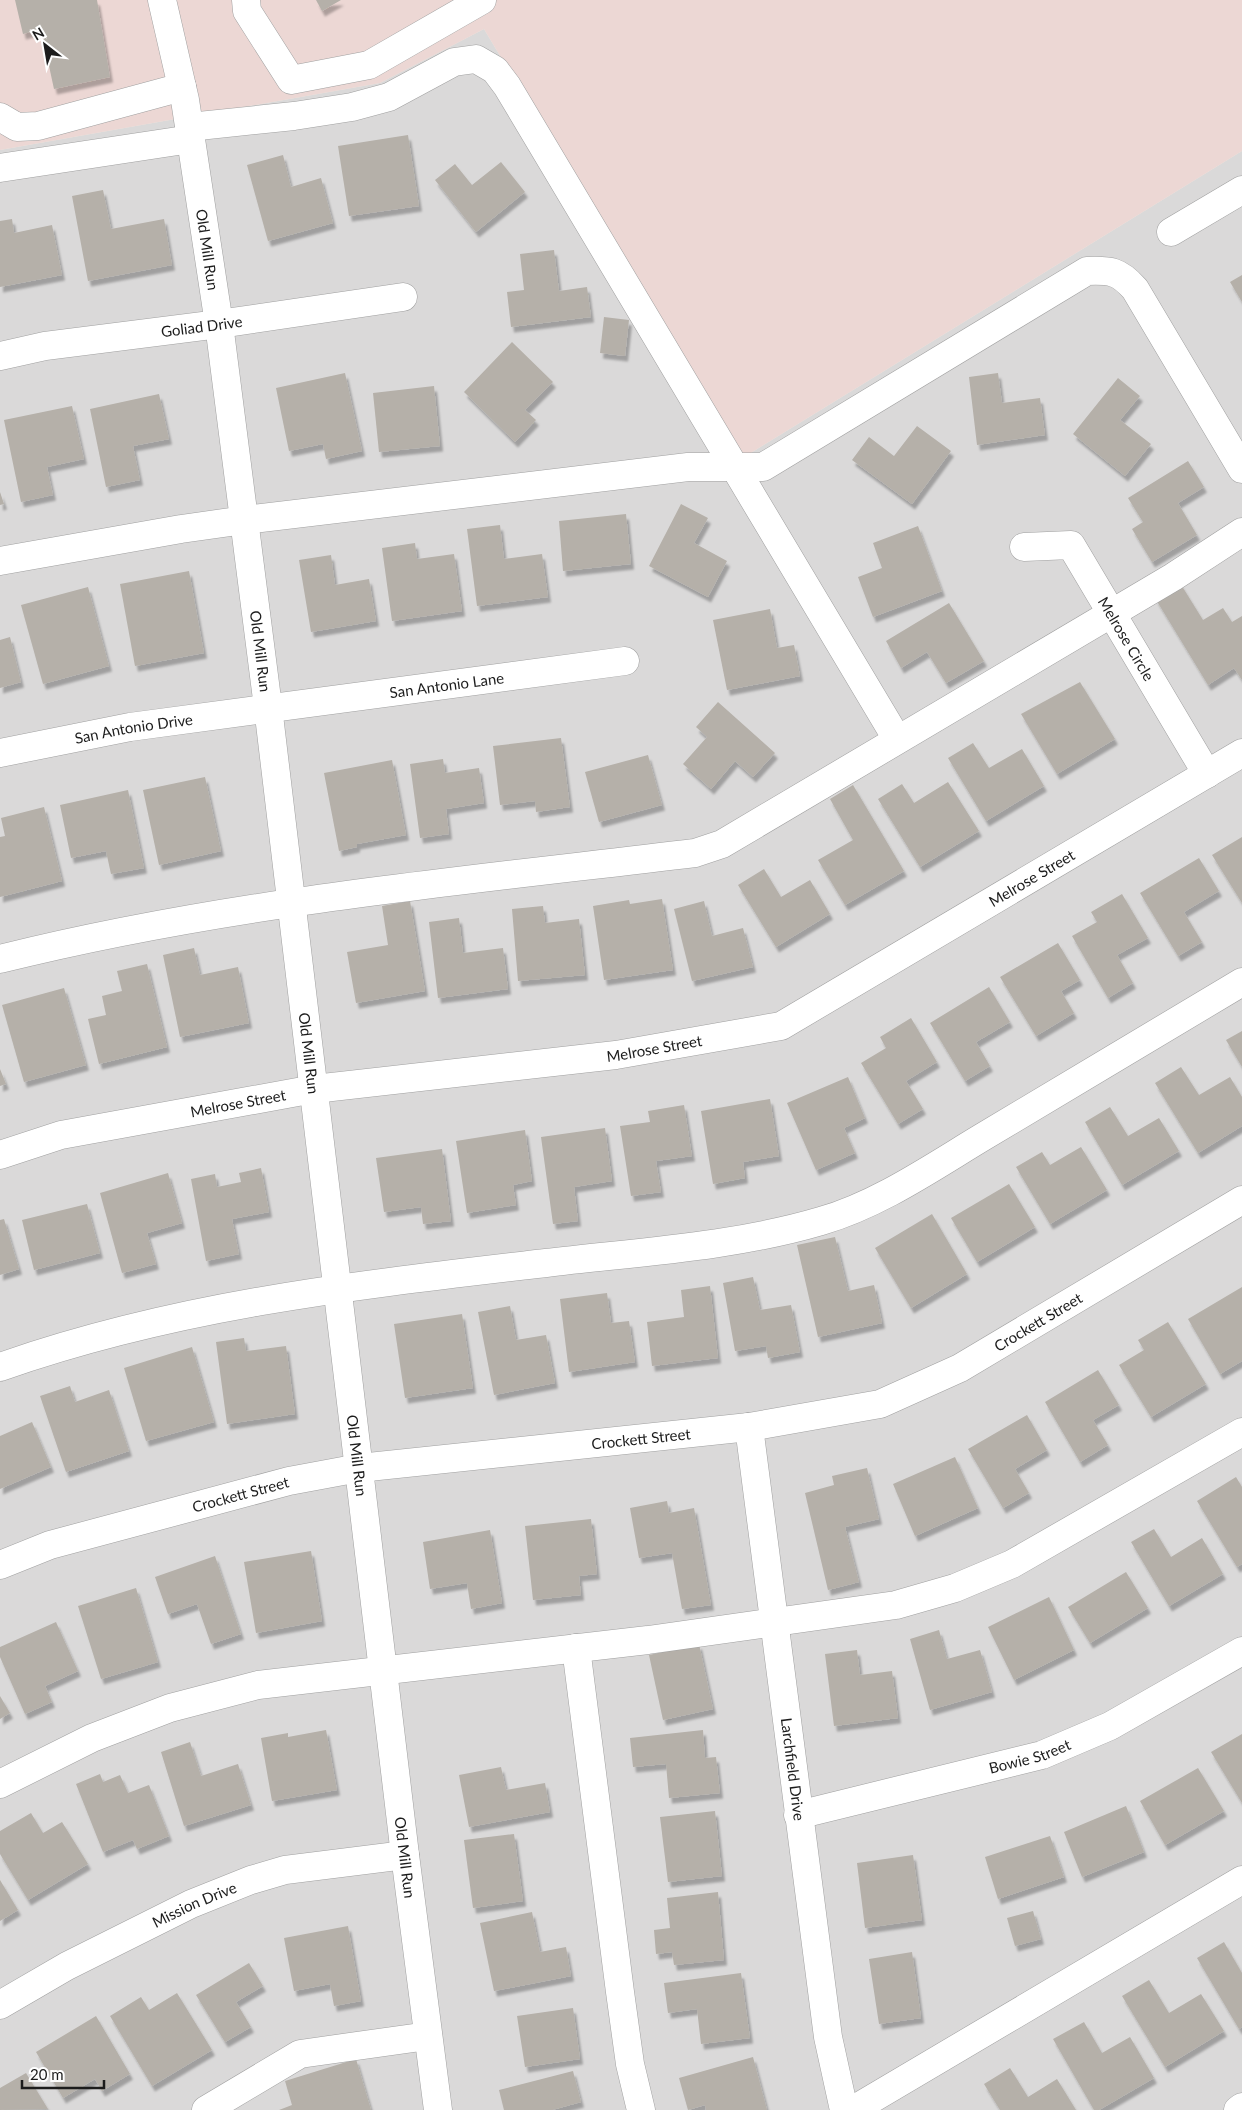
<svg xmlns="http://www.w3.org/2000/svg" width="1242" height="2110" font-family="Lato,sans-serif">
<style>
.residential{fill:#dad9d9}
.commercial{fill:#ecd7d4}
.building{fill:#b5b0a9;filter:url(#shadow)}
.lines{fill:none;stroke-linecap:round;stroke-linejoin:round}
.minor-casing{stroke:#a0a0a0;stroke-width:29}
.minor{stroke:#fff;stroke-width:28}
.labels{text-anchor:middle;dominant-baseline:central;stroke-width:4;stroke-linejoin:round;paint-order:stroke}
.street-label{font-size:15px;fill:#1c1c1c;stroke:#fff}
</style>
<defs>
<filter id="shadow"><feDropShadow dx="3" dy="5.5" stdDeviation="1" flood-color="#0004"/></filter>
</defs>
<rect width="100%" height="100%" fill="#eceae3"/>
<path class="residential" d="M 484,29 L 741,459 L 1242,151 L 1242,2110 L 0,2110 L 0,150 L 380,83 Z"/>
<path class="commercial" d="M 0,0 L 1242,0 L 1242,151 L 741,459 L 484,29 L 380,83 L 0,150 Z"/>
<g class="building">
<path d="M 15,0 L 97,0 L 110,77 L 54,89 L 41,29 L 23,34 Z"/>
<path d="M 316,0 L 341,0 L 322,11 Z"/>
<path d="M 408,135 L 419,206 L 349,216 L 338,146 Z"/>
<path d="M 283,155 L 291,187 L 321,178 L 333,223 L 268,241 L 247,165 Z"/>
<path d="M 501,162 L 525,192 L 476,232 L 435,180 L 455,164 L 472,185 Z"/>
<path d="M 103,190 L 111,229 L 164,219 L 172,265 L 88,281 L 72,196 Z"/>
<path d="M 12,219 L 14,233 L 52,225 L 62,275 L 0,287 L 0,221 Z"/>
<path d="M 554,250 L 559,291 L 587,287 L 591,317 L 511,327 L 507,292 L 524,290 L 520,254 Z"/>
<path d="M 1242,275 L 1242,302 L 1230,282 Z"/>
<path d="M 604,317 L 629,320 L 625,356 L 600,353 Z"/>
<path d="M 512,342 L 553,382 L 525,410 L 536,420 L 515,442 L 464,392 Z"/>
<path d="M 345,373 L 362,451 L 326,459 L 323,444 L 289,451 L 276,388 Z"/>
<path d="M 998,373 L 1002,403 L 1040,398 L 1045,435 L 977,445 L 969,377 Z"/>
<path d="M 1118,378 L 1140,396 L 1120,420 L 1151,444 L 1125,476 L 1073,434 Z"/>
<path d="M 434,386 L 440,446 L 379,452 L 373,393 Z"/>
<path d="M 159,394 L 169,439 L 133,446 L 140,480 L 106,487 L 90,409 Z"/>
<path d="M 72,406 L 84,459 L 47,467 L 53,495 L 21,502 L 4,420 Z"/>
<path d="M 917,426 L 951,451 L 912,504 L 852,460 L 869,437 L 894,456 Z"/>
<path d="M 1188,461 L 1204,487 L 1178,503 L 1197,535 L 1152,562 L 1132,529 L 1143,522 L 1128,498 Z"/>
<path d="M 0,492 L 4,504 L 0,505 Z"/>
<path d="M 681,504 L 708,518 L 694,543 L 727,561 L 708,597 L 649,566 Z"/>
<path d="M 626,514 L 631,564 L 563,571 L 559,521 Z"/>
<path d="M 500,525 L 504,559 L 542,554 L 548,597 L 477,606 L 467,529 Z"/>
<path d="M 918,526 L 942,591 L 873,617 L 858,577 L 882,568 L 873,543 Z"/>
<path d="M 415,543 L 417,559 L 454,554 L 462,611 L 392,621 L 382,548 Z"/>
<path d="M 331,555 L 335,585 L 369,579 L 376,621 L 311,632 L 299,560 Z"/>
<path d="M 189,571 L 204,653 L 135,666 L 120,584 Z"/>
<path d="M 1180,583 L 1203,620 L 1223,608 L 1232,622 L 1242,616 L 1242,680 L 1234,668 L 1208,685 L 1155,598 Z"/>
<path d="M 88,587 L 109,666 L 43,684 L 21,605 Z"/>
<path d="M 949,603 L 984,661 L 946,683 L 927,652 L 901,668 L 886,641 Z"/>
<path d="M 770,609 L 777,648 L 794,645 L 800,676 L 727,690 L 713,620 Z"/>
<path d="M 10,637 L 21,682 L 0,688 L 0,640 Z"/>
<path d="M 1080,682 L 1115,739 L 1057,774 L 1021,714 Z"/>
<path d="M 718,702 L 775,753 L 753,777 L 735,761 L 711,789 L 683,764 L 707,737 L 696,727 Z"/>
<path d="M 561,738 L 570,807 L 536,812 L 535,801 L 500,805 L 493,746 Z"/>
<path d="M 973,743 L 989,768 L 1022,749 L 1044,786 L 986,821 L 948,758 Z"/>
<path d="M 648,755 L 662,805 L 599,822 L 585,772 Z"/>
<path d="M 443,759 L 445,773 L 479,768 L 484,803 L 446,809 L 449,834 L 420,838 L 410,764 Z"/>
<path d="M 392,760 L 406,835 L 357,844 L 357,847 L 339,851 L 324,773 Z"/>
<path d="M 205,777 L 221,851 L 159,865 L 143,790 Z"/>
<path d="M 948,782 L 979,831 L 920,867 L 878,799 L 902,784 L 914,803 Z"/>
<path d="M 853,785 L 904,871 L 845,905 L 818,860 L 853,840 L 830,799 Z"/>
<path d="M 128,790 L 144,868 L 111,874 L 106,851 L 71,858 L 60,805 Z"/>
<path d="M 44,807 L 62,881 L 0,897 L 0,837 L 5,836 L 1,818 Z"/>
<path d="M 1242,837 L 1242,903 L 1212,855 Z"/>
<path d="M 1199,858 L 1219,891 L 1184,912 L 1202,942 L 1178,956 L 1140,893 Z"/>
<path d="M 764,869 L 781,897 L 810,880 L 830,914 L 776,947 L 738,885 Z"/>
<path d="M 1122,894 L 1148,938 L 1117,955 L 1133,983 L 1108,998 L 1072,936 L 1097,922 L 1091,912 Z"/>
<path d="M 662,899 L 673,970 L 604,980 L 593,906 L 629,900 L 630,904 Z"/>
<path d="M 410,901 L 425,991 L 356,1003 L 347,952 L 388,945 L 382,906 Z"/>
<path d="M 704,901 L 712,936 L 743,928 L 753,967 L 692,981 L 674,909 Z"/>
<path d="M 543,906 L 545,923 L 579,919 L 585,975 L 518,981 L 512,909 Z"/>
<path d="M 459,918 L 463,953 L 503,948 L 508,989 L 438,998 L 429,922 Z"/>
<path d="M 1058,943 L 1080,980 L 1061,991 L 1074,1013 L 1036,1036 L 1000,977 Z"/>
<path d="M 194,948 L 200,975 L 238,967 L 249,1023 L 180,1037 L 163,955 Z"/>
<path d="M 147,964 L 167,1047 L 99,1064 L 88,1019 L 106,1015 L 102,996 L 122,991 L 117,971 Z"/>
<path d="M 989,987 L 1010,1022 L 976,1042 L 990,1066 L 965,1081 L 930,1023 Z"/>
<path d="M 64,988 L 86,1065 L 24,1082 L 2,1005 Z"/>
<path d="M 911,1018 L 937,1062 L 906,1081 L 923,1109 L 898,1124 L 861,1063 L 886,1048 L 880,1037 Z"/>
<path d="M 1242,1031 L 1242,1067 L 1226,1040 Z"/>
<path d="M 1181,1067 L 1199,1095 L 1230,1077 L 1242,1097 L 1242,1126 L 1198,1153 L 1155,1083 Z"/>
<path d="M 0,1069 L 6,1084 L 0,1086 Z"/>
<path d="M 848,1077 L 865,1118 L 844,1128 L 855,1153 L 816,1170 L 787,1103 Z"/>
<path d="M 770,1099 L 779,1156 L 743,1162 L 745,1178 L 713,1184 L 701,1111 Z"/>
<path d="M 684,1105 L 692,1156 L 656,1161 L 661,1192 L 631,1196 L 620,1126 L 650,1122 L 648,1111 Z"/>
<path d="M 1110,1107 L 1128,1136 L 1159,1118 L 1179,1151 L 1122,1185 L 1085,1122 Z"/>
<path d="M 605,1128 L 612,1181 L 574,1187 L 578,1221 L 553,1224 L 541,1137 Z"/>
<path d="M 525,1130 L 532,1181 L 513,1185 L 516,1205 L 467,1213 L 456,1141 Z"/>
<path d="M 1081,1147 L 1107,1190 L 1050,1224 L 1016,1167 L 1042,1152 L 1050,1165 Z"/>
<path d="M 442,1149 L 451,1221 L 423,1224 L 421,1207 L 384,1212 L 376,1158 Z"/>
<path d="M 261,1168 L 269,1212 L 232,1219 L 239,1254 L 206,1261 L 191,1179 L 215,1174 L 217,1187 L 241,1182 L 239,1173 Z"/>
<path d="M 168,1173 L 182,1223 L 147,1233 L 156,1264 L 122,1273 L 100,1193 Z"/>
<path d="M 1009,1184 L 1035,1227 L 977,1262 L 951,1218 Z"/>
<path d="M 87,1204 L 100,1253 L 34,1270 L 22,1220 Z"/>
<path d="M 932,1214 L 967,1274 L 911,1308 L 875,1248 Z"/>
<path d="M 4,1219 L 19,1269 L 0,1275 L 0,1220 Z"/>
<path d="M 835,1237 L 848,1291 L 874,1285 L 882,1323 L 818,1337 L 797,1245 Z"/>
<path d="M 753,1277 L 760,1310 L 791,1305 L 800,1352 L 768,1358 L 766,1346 L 735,1351 L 723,1283 Z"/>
<path d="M 710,1286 L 718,1358 L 652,1366 L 647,1322 L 684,1317 L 681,1290 Z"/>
<path d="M 1242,1287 L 1242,1361 L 1220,1374 L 1188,1319 Z"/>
<path d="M 607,1293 L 611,1323 L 629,1321 L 635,1362 L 569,1372 L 560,1299 Z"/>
<path d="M 510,1306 L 516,1340 L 546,1335 L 555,1383 L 494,1395 L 478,1312 Z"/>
<path d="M 462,1314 L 473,1388 L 405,1398 L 394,1324 Z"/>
<path d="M 1168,1322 L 1206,1384 L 1151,1417 L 1119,1365 L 1144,1350 L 1138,1340 Z"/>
<path d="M 244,1338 L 246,1351 L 286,1346 L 295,1414 L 227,1424 L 216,1342 Z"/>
<path d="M 192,1347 L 214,1422 L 146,1441 L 124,1368 Z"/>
<path d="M 1098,1370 L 1119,1405 L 1093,1420 L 1108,1445 L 1080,1462 L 1045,1402 Z"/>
<path d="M 70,1386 L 75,1402 L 109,1390 L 129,1451 L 66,1472 L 40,1396 Z"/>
<path d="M 1027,1415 L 1047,1450 L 1015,1469 L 1029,1493 L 1003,1508 L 968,1449 Z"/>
<path d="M 32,1422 L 51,1467 L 0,1489 L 0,1436 Z"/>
<path d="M 955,1457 L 978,1508 L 915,1536 L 893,1484 Z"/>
<path d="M 867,1468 L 879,1519 L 845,1527 L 859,1582 L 828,1590 L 805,1493 L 834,1485 L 832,1476 Z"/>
<path d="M 1236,1477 L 1242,1487 L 1242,1564 L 1237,1567 L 1197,1501 Z"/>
<path d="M 667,1501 L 669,1513 L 694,1508 L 711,1605 L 682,1609 L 672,1553 L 639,1558 L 630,1508 Z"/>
<path d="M 591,1519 L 597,1574 L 579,1576 L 581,1595 L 533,1600 L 525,1526 Z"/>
<path d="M 1154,1529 L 1171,1557 L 1202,1538 L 1223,1574 L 1169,1606 L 1131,1542 Z"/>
<path d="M 490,1530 L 502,1603 L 471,1609 L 467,1583 L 430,1589 L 423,1542 Z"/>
<path d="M 311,1551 L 322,1621 L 256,1633 L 244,1562 Z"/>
<path d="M 215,1556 L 241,1634 L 211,1644 L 197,1604 L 168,1614 L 155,1577 Z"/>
<path d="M 1126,1572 L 1148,1608 L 1090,1643 L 1068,1607 Z"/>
<path d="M 136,1588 L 158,1662 L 101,1679 L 78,1606 Z"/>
<path d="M 1049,1597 L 1074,1650 L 1014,1680 L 988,1627 Z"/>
<path d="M 56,1622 L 78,1671 L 45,1686 L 52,1702 L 25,1714 L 0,1657 L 0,1647 Z"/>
<path d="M 939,1630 L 947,1659 L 980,1650 L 992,1692 L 930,1710 L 910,1639 Z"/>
<path d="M 699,1644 L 713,1709 L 663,1720 L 649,1655 Z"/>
<path d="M 857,1650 L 860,1675 L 892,1671 L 898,1718 L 834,1726 L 825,1654 Z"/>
<path d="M 0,1696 L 10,1713 L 0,1719 Z"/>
<path d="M 326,1730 L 337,1790 L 272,1801 L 261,1738 L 288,1733 L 288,1737 Z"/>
<path d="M 703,1730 L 705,1758 L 716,1757 L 720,1793 L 669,1798 L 666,1764 L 633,1767 L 630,1738 Z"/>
<path d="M 1242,1734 L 1242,1803 L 1211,1752 Z"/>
<path d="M 190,1742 L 201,1776 L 238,1764 L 251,1805 L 184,1826 L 161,1752 Z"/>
<path d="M 501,1767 L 506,1790 L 545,1783 L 550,1812 L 469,1827 L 459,1775 Z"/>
<path d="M 1198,1768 L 1224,1811 L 1165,1845 L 1140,1801 Z"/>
<path d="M 100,1774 L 103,1782 L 120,1775 L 128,1793 L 149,1785 L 169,1836 L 137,1849 L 133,1840 L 103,1852 L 76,1784 Z"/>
<path d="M 1126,1806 L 1144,1852 L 1082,1877 L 1064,1832 Z"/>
<path d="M 715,1811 L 722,1876 L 668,1882 L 660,1817 Z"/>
<path d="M 31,1813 L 43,1833 L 62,1822 L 88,1864 L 28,1900 L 0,1854 L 0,1831 Z"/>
<path d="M 514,1834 L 523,1901 L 473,1908 L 464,1840 Z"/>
<path d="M 1050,1836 L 1064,1877 L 998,1899 L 985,1857 Z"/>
<path d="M 913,1855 L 922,1920 L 865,1928 L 857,1863 Z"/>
<path d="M 0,1880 L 18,1910 L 0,1921 Z"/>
<path d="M 718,1892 L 724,1960 L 674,1965 L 672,1952 L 656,1954 L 654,1930 L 670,1928 L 667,1898 Z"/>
<path d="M 1033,1911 L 1041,1939 L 1015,1946 L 1007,1918 Z"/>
<path d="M 532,1912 L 540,1952 L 566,1947 L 571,1976 L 494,1991 L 480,1923 Z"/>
<path d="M 348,1926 L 361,2001 L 334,2006 L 330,1984 L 294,1991 L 284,1938 Z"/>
<path d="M 1224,1942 L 1242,1973 L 1242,2027 L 1239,2029 L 1197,1958 Z"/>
<path d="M 912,1952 L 921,2018 L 879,2024 L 869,1959 Z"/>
<path d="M 249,1963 L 263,1986 L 236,2002 L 251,2027 L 225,2042 L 196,1995 Z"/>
<path d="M 741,1973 L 750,2038 L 701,2044 L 697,2009 L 668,2013 L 664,1983 Z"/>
<path d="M 1149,1980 L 1169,2013 L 1201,1994 L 1224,2031 L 1165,2067 L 1122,1996 Z"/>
<path d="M 177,1993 L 212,2050 L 152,2086 L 110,2016 L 141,1997 L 149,2010 Z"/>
<path d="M 573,2008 L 580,2059 L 525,2067 L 517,2016 Z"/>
<path d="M 96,2016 L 130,2074 L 102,2091 L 95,2079 L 63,2098 L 36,2052 Z"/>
<path d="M 1084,2022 L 1102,2053 L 1130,2037 L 1154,2078 L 1099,2110 L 1094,2110 L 1053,2039 Z"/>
<path d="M 753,2057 L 767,2110 L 706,2110 L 705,2105 L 688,2110 L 679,2078 Z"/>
<path d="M 356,2059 L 371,2110 L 279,2110 L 292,2105 L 285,2081 Z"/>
<path d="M 1010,2068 L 1028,2097 L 1057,2079 L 1076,2110 L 1000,2110 L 984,2084 Z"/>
<path d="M 573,2071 L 581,2102 L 552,2110 L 504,2110 L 499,2090 Z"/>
<path d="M 26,2073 L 48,2109 L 0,2110 L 0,2088 Z"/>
</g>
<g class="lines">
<g class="minor-casing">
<g id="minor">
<path id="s1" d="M 162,0 L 185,100 L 219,324 L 268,707 L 405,1855 L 438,2110"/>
<path d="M 246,0 L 247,11 L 291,80 L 369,65 L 482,0"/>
<path d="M 0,117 L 17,127 L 38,126 L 182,87"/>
<path d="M 189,127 L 294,116 L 352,107 L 389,97 L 454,62 L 476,59 L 495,70 L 507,86 L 897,739"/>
<path d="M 0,168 L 191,139"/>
<path d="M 1171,232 L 1242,190"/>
<path id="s2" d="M 0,356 L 45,346 L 219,324 L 403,297"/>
<path id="s3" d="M 1024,547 L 1071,545 L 1207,774"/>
<path d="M 0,561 L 181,529 L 245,520 L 688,467 L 763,467 L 1087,271 C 1111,270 1119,271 1135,289 L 1242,469"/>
<path id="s4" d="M 0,753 L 130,727 L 625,661"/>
<path d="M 0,959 C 228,902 463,881 695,853 L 722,844 L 1173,577 L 1242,532"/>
<path id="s5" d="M 0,1155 L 61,1135 L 314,1089 L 616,1055 L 781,1026 L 1242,753"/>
<path d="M 0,1367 C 180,1304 358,1285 546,1263 C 638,1252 733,1247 821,1221 C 880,1204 934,1166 986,1135 C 1071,1084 1157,1033 1242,982"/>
<path id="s6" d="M 749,1427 L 828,2037 L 844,2110"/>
<path id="s7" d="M 0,1565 L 50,1545 L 289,1481 L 359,1468 L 749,1427 L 880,1404 L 960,1368 L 1242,1200"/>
<path d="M 576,1648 L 620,1992 L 630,2064 L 641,2110"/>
<path d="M 0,1784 L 92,1738 L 170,1708 L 258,1685 L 648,1640 L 896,1605 L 955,1588 L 1012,1564 L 1242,1432"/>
<path id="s8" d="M 798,1815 L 1042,1755 L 1110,1726 L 1242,1651"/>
<path id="s9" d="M 0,2005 L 67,1966 L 191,1904 L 251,1880 L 285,1870 L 405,1855"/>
<path d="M 206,2110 L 300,2054 L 428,2036"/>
<path d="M 853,2110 L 1242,1880"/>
<path d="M 1238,2110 L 1242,2107"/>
</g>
</g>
<use href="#minor" class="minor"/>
</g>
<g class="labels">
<g class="street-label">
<text stroke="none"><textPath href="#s1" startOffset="254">Old Mill Run</textPath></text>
<text stroke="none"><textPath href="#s2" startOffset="204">Goliad Drive</textPath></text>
<text stroke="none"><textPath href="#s3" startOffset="156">Melrose Circle</textPath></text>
<text stroke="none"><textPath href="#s1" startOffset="659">Old Mill Run</textPath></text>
<text stroke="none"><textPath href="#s4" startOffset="452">San Antonio Lane</textPath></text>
<text stroke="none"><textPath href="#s4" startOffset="136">San Antonio Drive</textPath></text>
<text stroke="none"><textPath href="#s5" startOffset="1084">Melrose Street</textPath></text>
<text stroke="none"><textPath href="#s5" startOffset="664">Melrose Street</textPath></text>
<text stroke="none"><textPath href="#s1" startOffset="1064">Old Mill Run</textPath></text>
<text stroke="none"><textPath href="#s5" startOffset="244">Melrose Street</textPath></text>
<text stroke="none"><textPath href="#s7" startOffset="1076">Crockett Street</textPath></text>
<text stroke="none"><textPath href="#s7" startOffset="656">Crockett Street</textPath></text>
<text stroke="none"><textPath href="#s1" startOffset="1469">Old Mill Run</textPath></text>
<text stroke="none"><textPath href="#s7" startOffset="251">Crockett Street</textPath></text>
<text stroke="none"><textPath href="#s8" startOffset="239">Bowie Street</textPath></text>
<text stroke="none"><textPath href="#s6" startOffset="345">Larchfield Drive</textPath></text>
<text stroke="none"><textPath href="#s1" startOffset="1874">Old Mill Run</textPath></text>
<text stroke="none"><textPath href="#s9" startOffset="219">Mission Drive</textPath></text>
</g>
</g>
<g transform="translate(45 45) rotate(329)" stroke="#ffffff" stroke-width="4" paint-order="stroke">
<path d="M0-4L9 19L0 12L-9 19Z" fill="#1c1c1c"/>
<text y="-8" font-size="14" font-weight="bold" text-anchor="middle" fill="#1c1c1c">N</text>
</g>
<path d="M22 2080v8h82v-8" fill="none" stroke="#1c1c1c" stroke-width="2.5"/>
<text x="30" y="2080" font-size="15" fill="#1c1c1c" stroke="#ffffff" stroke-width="4" paint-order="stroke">20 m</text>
</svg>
